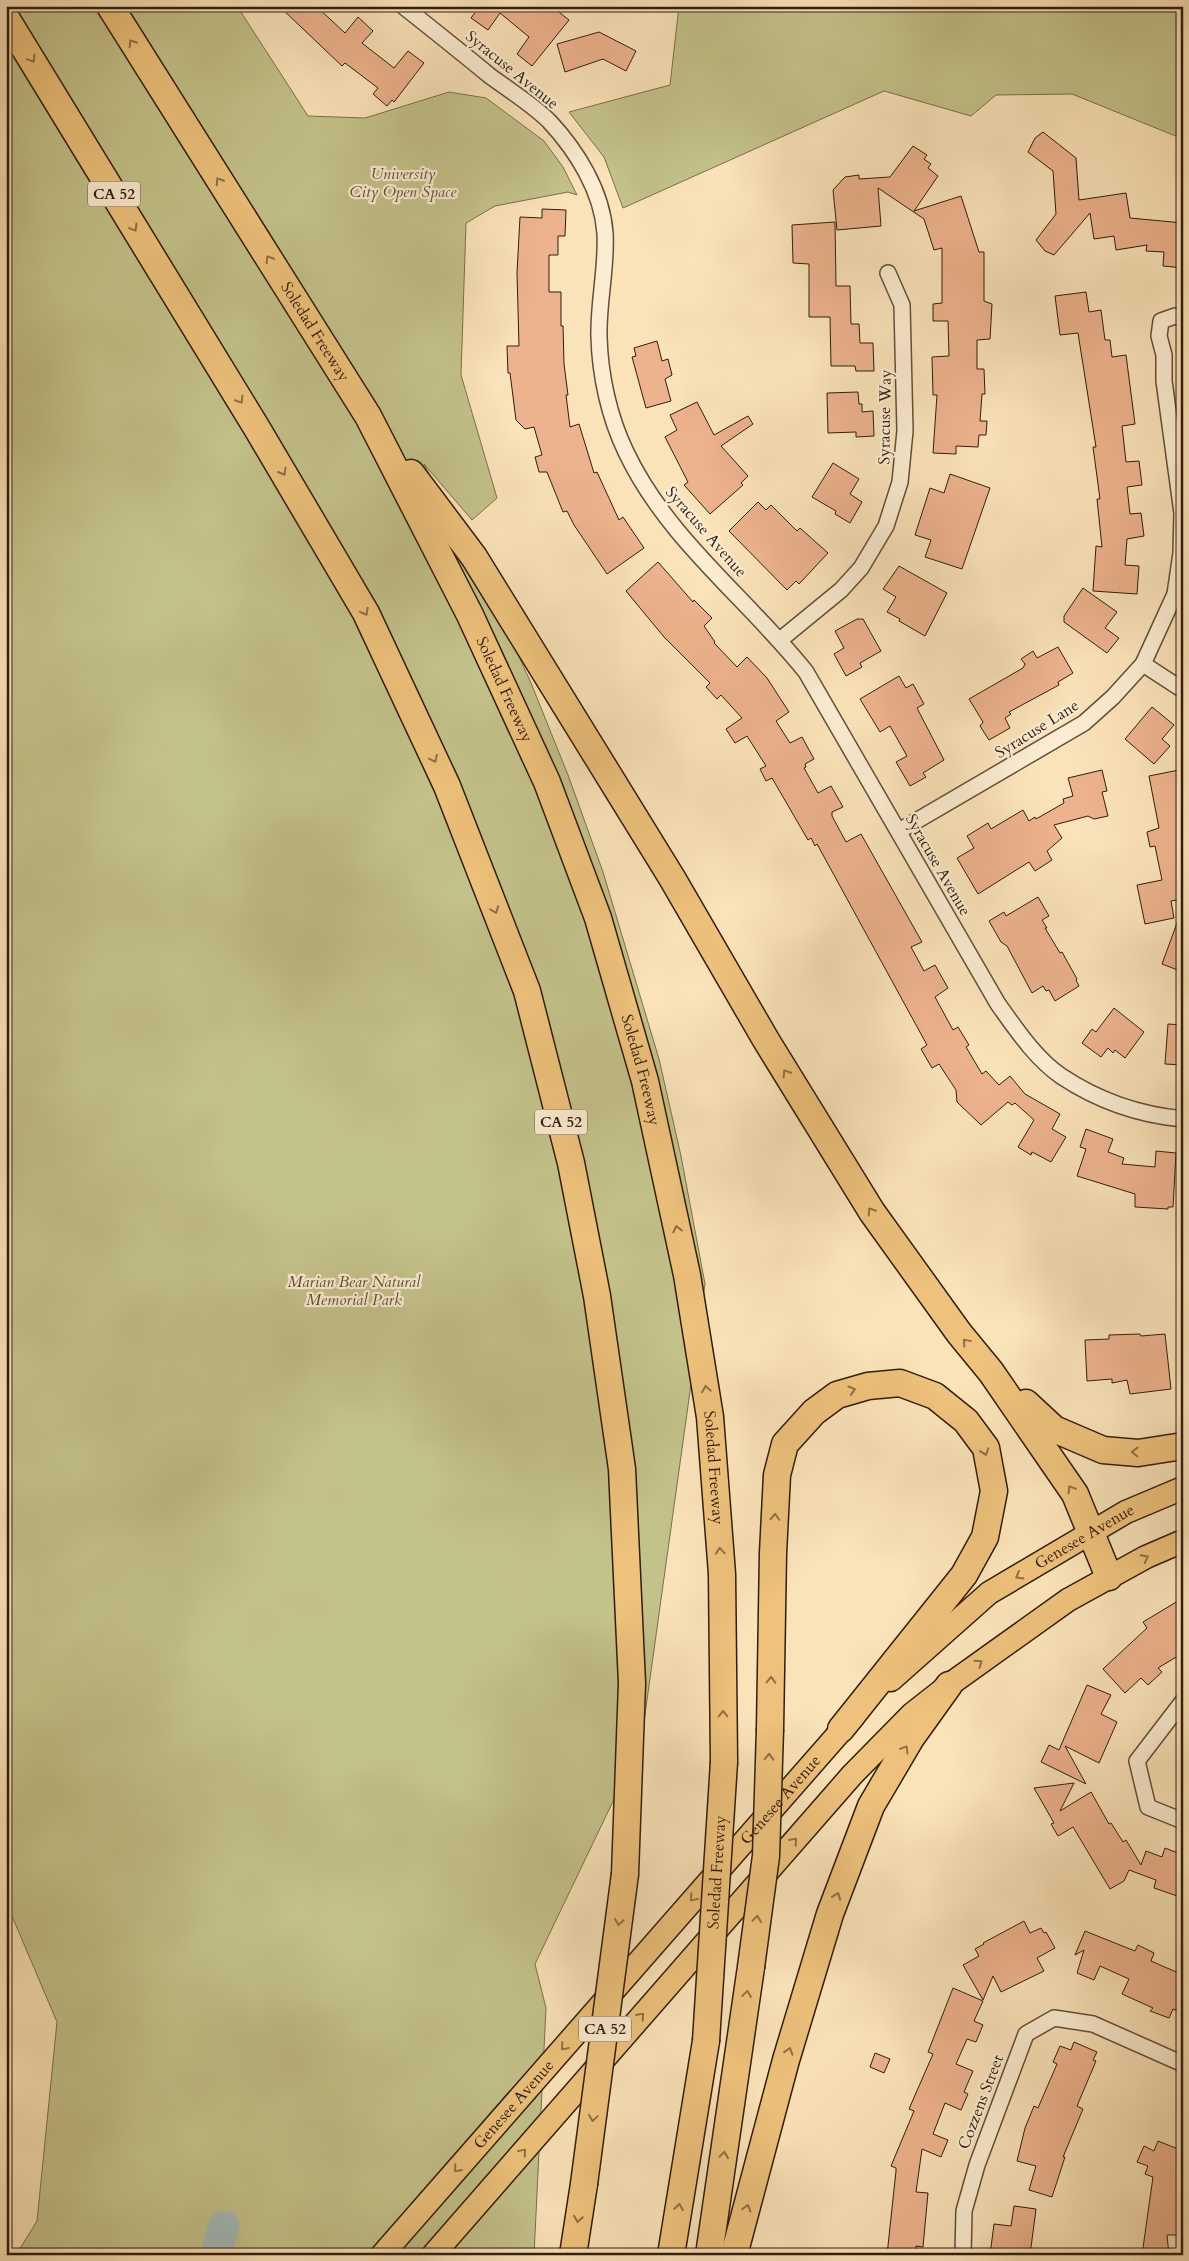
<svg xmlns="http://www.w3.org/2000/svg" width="1189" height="2261" font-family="Cardo,serif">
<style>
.green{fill:#c4c28b;stroke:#7a6f4e}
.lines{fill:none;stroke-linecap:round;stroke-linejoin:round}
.river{stroke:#a3bbba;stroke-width:31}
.building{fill:#edb38e;stroke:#311c10}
.street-casing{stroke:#644e3a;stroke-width:18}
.primary-casing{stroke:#311c10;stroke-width:25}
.highway-casing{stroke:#311c10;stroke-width:29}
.street{stroke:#fcedd2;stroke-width:15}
.primary{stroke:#eec27c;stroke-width:22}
.highway{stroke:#eec27c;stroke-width:26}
.highway-bridge-casing{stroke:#311c10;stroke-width:29;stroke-linecap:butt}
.highway-bridge{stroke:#eec27c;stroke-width:26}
.oneway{stroke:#906f46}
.labels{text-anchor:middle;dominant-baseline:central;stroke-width:4.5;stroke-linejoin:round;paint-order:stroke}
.shield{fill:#fcedd2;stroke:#6e5b4a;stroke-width:1}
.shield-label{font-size:15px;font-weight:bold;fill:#311c10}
.street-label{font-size:16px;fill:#311c10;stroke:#fcedd2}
.park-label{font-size:16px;font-style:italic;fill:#5d4e35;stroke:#fcedd2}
</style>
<rect width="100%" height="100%" fill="#fbe3b9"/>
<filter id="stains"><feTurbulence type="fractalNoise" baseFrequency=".004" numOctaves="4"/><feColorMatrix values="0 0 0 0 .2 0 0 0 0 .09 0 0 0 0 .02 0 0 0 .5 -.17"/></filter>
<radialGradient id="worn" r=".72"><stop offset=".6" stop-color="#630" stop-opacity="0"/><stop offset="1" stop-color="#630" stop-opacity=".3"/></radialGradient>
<g class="green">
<path d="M 6,6 L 237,6 L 308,116 L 365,118 L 449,92 L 486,98 L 544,141 L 563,167 L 577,195 L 568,192 L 495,206 L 466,223 L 461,375 L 497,498 L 472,520 L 424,464 L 490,593 L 531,683 L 568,775 L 603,872 L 659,1059 L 681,1156 L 705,1284 L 641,1743 L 535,1964 L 546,2008 L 534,2255 L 16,2255 L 37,2221 L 57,2022 L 6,1902 Z"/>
<path d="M 679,6 L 1183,6 L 1183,139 L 1072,94 L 996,95 L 971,116 L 884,91 L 623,208 L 604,157 L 569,112 L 670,85 Z"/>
</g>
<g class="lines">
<path class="river" d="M 216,2255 L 224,2226"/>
</g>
<g class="building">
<path d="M 279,6 L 316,6 L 345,33 L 358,17 L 373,31 L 362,43 L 394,68 L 408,51 L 424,63 L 394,102 L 392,100 L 387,106 L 373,94 L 378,88 L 345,63 L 342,66 Z"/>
<path d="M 480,6 L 551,6 L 569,20 L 532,66 L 517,54 L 529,37 L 500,13 L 488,30 L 471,18 Z"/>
<path d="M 599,32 L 636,51 L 626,71 L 603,59 L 565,72 L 557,44 Z"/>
<path d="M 1043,132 L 1076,158 L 1079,200 L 1126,193 L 1130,218 L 1183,223 L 1183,268 L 1163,266 L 1164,252 L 1146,251 L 1147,245 L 1116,250 L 1114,236 L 1094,239 L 1090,213 L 1054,255 L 1045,251 L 1036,240 L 1056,214 L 1053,171 L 1028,152 L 1035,138 Z"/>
<path d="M 913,146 L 927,155 L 924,159 L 931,164 L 928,168 L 938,176 L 914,211 L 961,196 L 979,252 L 984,252 L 984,301 L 992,304 L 990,339 L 977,340 L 977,369 L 984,369 L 985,394 L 982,394 L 980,421 L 987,421 L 986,435 L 979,435 L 978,447 L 956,446 L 956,454 L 933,453 L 937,395 L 933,395 L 932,357 L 949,356 L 948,321 L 933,321 L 933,304 L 942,303 L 942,248 L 934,250 L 924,219 L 878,188 L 881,226 L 837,230 L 833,190 L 845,177 L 859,175 L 859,179 L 890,177 Z"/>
<path d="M 542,209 L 566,210 L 565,236 L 558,236 L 558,255 L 549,255 L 549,292 L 561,292 L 561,326 L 563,326 L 564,364 L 568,395 L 566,395 L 570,427 L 579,424 L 594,473 L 597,472 L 619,520 L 623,517 L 644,548 L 607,574 L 574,525 L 567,511 L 563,512 L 547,472 L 539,472 L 535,457 L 542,455 L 534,427 L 525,429 L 516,420 L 510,373 L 508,373 L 507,346 L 519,346 L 517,273 L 520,217 L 542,218 Z"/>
<path d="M 835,222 L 836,286 L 850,286 L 851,324 L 859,324 L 860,343 L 873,343 L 874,371 L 856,371 L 855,366 L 831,366 L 830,317 L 809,317 L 809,264 L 793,263 L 792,225 Z"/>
<path d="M 1086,292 L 1089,312 L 1101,310 L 1105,340 L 1110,340 L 1112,357 L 1126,355 L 1135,424 L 1122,426 L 1126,462 L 1139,461 L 1142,485 L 1127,487 L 1130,514 L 1141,513 L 1144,536 L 1127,539 L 1125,565 L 1139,566 L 1137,594 L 1093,591 L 1096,546 L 1102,547 L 1097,499 L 1100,499 L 1093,447 L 1096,447 L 1078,333 L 1060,335 L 1055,296 Z"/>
<path d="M 657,341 L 662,361 L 668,359 L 672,375 L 665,379 L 671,401 L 646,408 L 632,357 L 636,356 L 634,348 Z"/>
<path d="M 858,392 L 859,404 L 862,404 L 862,412 L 873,411 L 874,436 L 856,437 L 856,432 L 828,433 L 827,393 Z"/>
<path d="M 697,402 L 714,435 L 748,416 L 753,424 L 721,446 L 748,476 L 741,483 L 743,485 L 710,514 L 684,485 L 688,482 L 665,437 L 677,430 L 670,415 Z"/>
<path d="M 833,463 L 859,479 L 850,494 L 862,502 L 850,523 L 835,514 L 836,511 L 812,497 Z"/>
<path d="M 950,474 L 990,488 L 962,569 L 925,557 L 931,540 L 915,535 L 930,488 L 944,493 Z"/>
<path d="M 758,502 L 766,510 L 771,505 L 797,531 L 800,528 L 828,553 L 799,584 L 796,581 L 787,590 L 729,531 Z"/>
<path d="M 658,562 L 693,602 L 694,600 L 712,618 L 704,626 L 715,642 L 714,643 L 737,667 L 747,657 L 767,678 L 789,712 L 776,721 L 790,743 L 802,737 L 814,759 L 805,764 L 806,767 L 804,768 L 818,793 L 831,786 L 843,807 L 832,812 L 832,816 L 846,842 L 861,834 L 922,942 L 911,947 L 924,971 L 935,965 L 948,988 L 935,997 L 953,1030 L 958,1027 L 969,1045 L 966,1047 L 982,1074 L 986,1071 L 999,1085 L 1010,1076 L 1025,1094 L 1060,1114 L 1052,1129 L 1066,1137 L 1051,1162 L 1032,1152 L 1031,1155 L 1018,1147 L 1034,1120 L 1015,1103 L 1012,1105 L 1008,1102 L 981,1125 L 957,1102 L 956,1090 L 939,1064 L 932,1068 L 921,1049 L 927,1045 L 817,844 L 815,846 L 811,838 L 808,840 L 772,778 L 766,781 L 760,769 L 766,766 L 747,736 L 735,743 L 726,729 L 742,718 L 721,695 L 717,699 L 706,687 L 710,683 L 664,637 L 626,591 Z"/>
<path d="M 899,566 L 947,593 L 925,636 L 899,621 L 900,619 L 887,612 L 896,597 L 883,589 Z"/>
<path d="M 1083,588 L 1117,612 L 1105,628 L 1119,638 L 1107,653 L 1064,622 L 1064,616 Z"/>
<path d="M 857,619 L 863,619 L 881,651 L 860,663 L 862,667 L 846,676 L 834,654 L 844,648 L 835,631 Z"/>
<path d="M 1058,647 L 1073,673 L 1058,682 L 1059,685 L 1009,712 L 1011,714 L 1005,718 L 1010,728 L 989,740 L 980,726 L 983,722 L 969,699 L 1023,668 L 1025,664 L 1021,659 L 1033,651 L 1037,658 Z"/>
<path d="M 899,676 L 906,688 L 913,684 L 924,704 L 917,708 L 944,760 L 923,773 L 926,777 L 910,786 L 896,762 L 907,756 L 890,726 L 880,732 L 860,699 Z"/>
<path d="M 1152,707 L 1174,725 L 1162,739 L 1170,746 L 1154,764 L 1125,739 Z"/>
<path d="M 1102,770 L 1107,791 L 1102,792 L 1108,816 L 1094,819 L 1088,816 L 1054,825 L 1062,838 L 1047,851 L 1052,860 L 1035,871 L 1029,862 L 978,894 L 957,858 L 974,848 L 967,836 L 988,823 L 991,829 L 1023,810 L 1029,821 L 1035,817 L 1036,819 L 1064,803 L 1063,799 L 1073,796 L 1068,778 Z"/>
<path d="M 1179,770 L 1182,785 L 1179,785 L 1183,804 L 1183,862 L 1178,863 L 1183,899 L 1171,901 L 1174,918 L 1145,924 L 1137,885 L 1162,880 L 1155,846 L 1150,847 L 1147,832 L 1159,828 L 1149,776 Z"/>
<path d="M 1038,897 L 1049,916 L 1042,920 L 1047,928 L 1045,928 L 1060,953 L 1062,952 L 1077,979 L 1076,980 L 1079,986 L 1055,1001 L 1049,990 L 1046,991 L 1043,986 L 1032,993 L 1007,946 L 1001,942 L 989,921 L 1004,912 L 1006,916 Z"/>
<path d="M 1181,912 L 1183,913 L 1183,972 L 1162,964 Z"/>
<path d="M 1114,1008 L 1144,1032 L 1125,1058 L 1115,1050 L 1113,1053 L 1108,1048 L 1101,1057 L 1082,1043 L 1092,1029 L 1096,1032 Z"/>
<path d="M 1168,1024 L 1183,1025 L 1183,1065 L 1165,1064 Z"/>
<path d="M 1086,1129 L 1113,1139 L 1108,1152 L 1124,1158 L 1122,1164 L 1155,1167 L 1156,1151 L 1176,1153 L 1173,1207 L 1168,1207 L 1168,1209 L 1135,1207 L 1135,1194 L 1077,1176 L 1086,1149 L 1080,1147 Z"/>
<path d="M 1140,1334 L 1141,1336 L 1165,1334 L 1171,1389 L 1130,1394 L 1127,1380 L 1112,1383 L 1112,1379 L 1087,1381 L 1085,1340 L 1109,1339 L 1109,1335 Z"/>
<path d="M 1178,1601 L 1183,1608 L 1183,1653 L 1158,1668 L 1162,1672 L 1148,1685 L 1141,1678 L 1125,1693 L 1103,1669 L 1147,1628 L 1143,1622 Z"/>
<path d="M 1087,1685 L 1111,1695 L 1101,1714 L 1117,1722 L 1099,1763 L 1065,1746 L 1086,1784 L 1041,1762 L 1049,1745 L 1059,1750 Z"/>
<path d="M 1074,1783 L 1060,1811 L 1091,1792 L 1109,1824 L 1111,1823 L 1123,1842 L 1126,1840 L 1141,1865 L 1146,1851 L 1162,1857 L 1165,1848 L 1183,1855 L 1183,1898 L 1154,1888 L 1156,1880 L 1129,1870 L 1124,1881 L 1110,1889 L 1073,1827 L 1058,1836 L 1051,1824 L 1054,1823 L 1034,1788 Z"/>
<path d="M 1024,1921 L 1030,1933 L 1041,1928 L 1044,1933 L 1046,1932 L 1055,1948 L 1037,1958 L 1044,1971 L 1001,1992 L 993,1976 L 983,2000 L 963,1965 L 979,1956 L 975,1949 L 984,1944 L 983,1943 Z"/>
<path d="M 1085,1931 L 1135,1951 L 1138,1945 L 1154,1953 L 1151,1961 L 1183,1975 L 1183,2013 L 1173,2009 L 1169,2018 L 1150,2011 L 1153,2008 L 1122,1994 L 1129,1979 L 1100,1966 L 1094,1980 L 1077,1973 L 1084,1950 L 1075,1955 Z"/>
<path d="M 953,1988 L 983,2001 L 974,2021 L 983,2025 L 976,2042 L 967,2039 L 956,2064 L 973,2071 L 964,2092 L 968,2094 L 961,2110 L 945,2103 L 933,2134 L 948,2140 L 941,2157 L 922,2149 L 916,2192 L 928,2193 L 923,2247 L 916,2246 L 916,2250 L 907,2249 L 906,2255 L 887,2255 L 896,2171 L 896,2168 L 891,2166 L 914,2111 L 909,2109 L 933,2054 L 928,2052 Z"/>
<path d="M 1074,2042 L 1097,2052 L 1093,2060 L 1096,2061 L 1077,2106 L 1083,2109 L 1063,2157 L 1065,2157 L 1052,2197 L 1029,2190 L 1036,2166 L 1017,2161 L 1025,2128 L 1034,2106 L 1038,2108 L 1057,2064 L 1053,2062 L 1060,2046 L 1071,2050 Z"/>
<path d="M 875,2053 L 890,2059 L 884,2073 L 870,2067 Z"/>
<path d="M 1158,2141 L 1183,2151 L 1183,2213 L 1180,2235 L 1167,2235 L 1169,2255 L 1142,2255 L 1153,2177 L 1145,2174 L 1148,2166 L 1137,2162 L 1144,2146 L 1154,2151 Z"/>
<path d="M 1014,2206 L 1036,2209 L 1030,2255 L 990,2255 L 994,2224 L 1011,2226 Z"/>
</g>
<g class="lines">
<g class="street-casing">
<g id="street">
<path d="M 403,6 C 432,29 461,52 490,76 C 509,90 532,104 549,121 C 577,151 602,191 605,233 C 607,268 598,302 599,337 C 600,375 609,417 626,452 C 667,539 747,598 806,672 L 998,1004 C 1016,1029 1035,1058 1061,1076 C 1097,1100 1140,1115 1183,1119"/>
<path d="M 780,640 L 841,590 L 861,568 L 886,526 L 900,482 L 905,431 L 902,305 L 888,273"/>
<path d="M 1143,664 L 1183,690"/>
<path d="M 899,831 L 1084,723 L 1113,697 L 1143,664 L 1175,594 L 1181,553 L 1182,513 L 1164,381 L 1164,355 L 1159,336 L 1161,321 L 1175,316 L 1183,318"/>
<path d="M 1183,1701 L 1137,1761 L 1148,1807 L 1183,1821"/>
<path d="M 963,2255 L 964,2211 L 977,2165 L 1026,2034 L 1054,2018 L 1093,2024 L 1183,2064"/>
</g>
</g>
<g class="primary-casing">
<g id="primary">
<path id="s1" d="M 891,1680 L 989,1593 L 1126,1512 L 1183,1488"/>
<path id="s2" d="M 382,2255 L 854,1716"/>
<path d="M 433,2255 L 852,1775 L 912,1714 L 949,1685 L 1068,1600 L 1146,1557 L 1183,1541"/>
</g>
</g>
<g class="highway-casing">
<g id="highway">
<path id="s3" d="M 110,6 L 368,416 L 470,615 L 547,782 L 598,918 L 645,1081 L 687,1275 L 710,1417 L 722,1574 L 724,1762"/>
<path d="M 6,18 L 258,430 L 366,613 L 447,786 L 527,991 L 571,1163 L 597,1296 L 622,1469 L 632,1683 L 625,1874"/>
<path d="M 411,473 L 474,557 L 672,878 L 766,1040 L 872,1212 L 959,1333 L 991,1372 L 1075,1494 L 1109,1577"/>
<path d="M 1026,1403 L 1054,1429 L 1103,1450 L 1138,1453 L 1183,1446"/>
<path d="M 770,1729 L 773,1553 L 777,1475 L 785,1444 L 814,1412 L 837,1395 L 868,1386 L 900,1383 L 935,1396 L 966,1421 L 986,1448 L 994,1491 L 985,1537 L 964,1575 L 841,1729"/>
<path d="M 573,2255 L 584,2184"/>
<path d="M 671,2255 L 706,2041"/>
<path d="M 709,2255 L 751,1967"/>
<path d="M 734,2255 L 786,2060 L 830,1914 L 871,1806 L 911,1738 L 949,1685"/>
</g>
</g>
<use href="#street" class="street"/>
<use href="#primary" class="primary"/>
<use href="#highway" class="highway"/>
<g class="highway-bridge-casing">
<g id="highway-bridge">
<path d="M 751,1967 L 766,1856 L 770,1729"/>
<path id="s4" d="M 706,2041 L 724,1762"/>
<path d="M 584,2184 L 625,1874"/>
</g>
</g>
<use href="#highway-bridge" class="highway-bridge"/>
</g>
<defs><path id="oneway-chevron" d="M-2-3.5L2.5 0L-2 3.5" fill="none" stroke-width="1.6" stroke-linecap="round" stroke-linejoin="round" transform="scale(1.25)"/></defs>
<g class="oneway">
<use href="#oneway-chevron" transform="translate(132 43) rotate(-122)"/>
<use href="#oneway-chevron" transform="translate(32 59) rotate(59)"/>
<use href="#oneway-chevron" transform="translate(219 181) rotate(-122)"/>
<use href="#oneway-chevron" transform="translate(134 228) rotate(59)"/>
<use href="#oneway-chevron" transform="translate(269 259) rotate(-122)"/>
<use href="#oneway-chevron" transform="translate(240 400) rotate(58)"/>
<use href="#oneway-chevron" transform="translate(283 472) rotate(60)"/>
<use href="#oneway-chevron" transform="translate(365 612) rotate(62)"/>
<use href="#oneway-chevron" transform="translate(434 759) rotate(65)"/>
<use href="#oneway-chevron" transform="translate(495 910) rotate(69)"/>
<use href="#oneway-chevron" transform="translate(786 1073) rotate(-122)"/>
<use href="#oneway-chevron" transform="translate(871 1211) rotate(-123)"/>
<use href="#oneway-chevron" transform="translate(677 1229) rotate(-102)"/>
<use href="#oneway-chevron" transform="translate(966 1342) rotate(-130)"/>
<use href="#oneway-chevron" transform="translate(706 1389) rotate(-99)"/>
<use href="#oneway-chevron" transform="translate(852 1390) rotate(-16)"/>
<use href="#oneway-chevron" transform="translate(985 1452) rotate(71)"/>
<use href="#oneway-chevron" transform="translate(1135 1452) rotate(-179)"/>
<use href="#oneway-chevron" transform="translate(1071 1489) rotate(-122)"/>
<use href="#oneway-chevron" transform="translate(775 1517) rotate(-87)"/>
<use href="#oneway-chevron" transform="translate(720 1551) rotate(-94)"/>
<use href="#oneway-chevron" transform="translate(1145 1558) rotate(-27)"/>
<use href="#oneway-chevron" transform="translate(1019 1576) rotate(149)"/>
<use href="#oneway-chevron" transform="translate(979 1663) rotate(-35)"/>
<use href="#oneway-chevron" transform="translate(771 1680) rotate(-89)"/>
<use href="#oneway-chevron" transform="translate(723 1714) rotate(-90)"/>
<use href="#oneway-chevron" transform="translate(905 1749) rotate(-59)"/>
<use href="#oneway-chevron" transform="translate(769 1757) rotate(-88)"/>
<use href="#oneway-chevron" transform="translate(794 1841) rotate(-49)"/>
<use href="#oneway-chevron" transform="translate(837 1896) rotate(-70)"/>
<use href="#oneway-chevron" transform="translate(693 1898) rotate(131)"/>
<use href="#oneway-chevron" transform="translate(757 1919) rotate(-82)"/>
<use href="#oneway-chevron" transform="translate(619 1922) rotate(98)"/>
<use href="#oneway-chevron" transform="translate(747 1994) rotate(-82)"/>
<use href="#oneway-chevron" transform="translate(641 2016) rotate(-49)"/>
<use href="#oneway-chevron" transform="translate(564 2047) rotate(131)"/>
<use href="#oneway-chevron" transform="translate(789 2051) rotate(-73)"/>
<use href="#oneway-chevron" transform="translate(593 2118) rotate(98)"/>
<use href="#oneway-chevron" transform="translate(523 2152) rotate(-49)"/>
<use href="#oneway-chevron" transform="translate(724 2155) rotate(-82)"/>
<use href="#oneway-chevron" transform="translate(457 2169) rotate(131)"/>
<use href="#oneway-chevron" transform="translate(679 2207) rotate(-81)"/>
<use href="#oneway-chevron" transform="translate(747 2208) rotate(-75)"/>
<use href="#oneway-chevron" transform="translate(578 2219) rotate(99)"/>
</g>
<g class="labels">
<g class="shield">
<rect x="88" y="181.5" width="52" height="25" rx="4"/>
<rect x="535" y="1109.5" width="52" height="25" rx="4"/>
<rect x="579" y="2016.5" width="52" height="25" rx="4"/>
</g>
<g class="shield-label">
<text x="114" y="194">CA 52</text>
<text x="561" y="1122">CA 52</text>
<text x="605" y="2029">CA 52</text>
</g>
<g class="street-label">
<text transform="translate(512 70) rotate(39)">Syracuse Avenue</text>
<text stroke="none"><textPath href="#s3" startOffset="385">Soledad Freeway</textPath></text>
<text transform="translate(885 417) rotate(-89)">Syracuse Way</text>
<text transform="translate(706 532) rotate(49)">Syracuse Avenue</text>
<text stroke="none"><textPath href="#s3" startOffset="790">Soledad Freeway</textPath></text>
<text transform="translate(1037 729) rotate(-32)">Syracuse Lane</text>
<text transform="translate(938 865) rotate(60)">Syracuse Avenue</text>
<text stroke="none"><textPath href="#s3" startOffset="1195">Soledad Freeway</textPath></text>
<text stroke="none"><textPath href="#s3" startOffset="1600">Soledad Freeway</textPath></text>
<text stroke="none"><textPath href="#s1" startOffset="242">Genesee Avenue</textPath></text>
<text stroke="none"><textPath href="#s2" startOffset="605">Genesee Avenue</textPath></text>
<text stroke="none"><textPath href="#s4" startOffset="169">Soledad Freeway</textPath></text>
<text transform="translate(981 2102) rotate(-69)">Cozzens Street</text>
<text stroke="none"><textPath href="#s2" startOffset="200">Genesee Avenue</textPath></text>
</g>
<g class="park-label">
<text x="403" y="174">University<tspan x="403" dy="18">City Open Space</tspan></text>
<text x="354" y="1282">Marian Bear Natural<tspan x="354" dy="18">Memorial Park</tspan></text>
</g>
</g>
<rect width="1189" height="2261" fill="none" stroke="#fbe3b9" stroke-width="25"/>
<rect x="8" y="8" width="1174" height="2246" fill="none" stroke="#311c10" stroke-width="2.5"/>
<rect x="12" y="12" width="1164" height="2236" fill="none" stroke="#311c10"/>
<rect width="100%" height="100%" filter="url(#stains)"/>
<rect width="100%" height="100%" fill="url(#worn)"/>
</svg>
